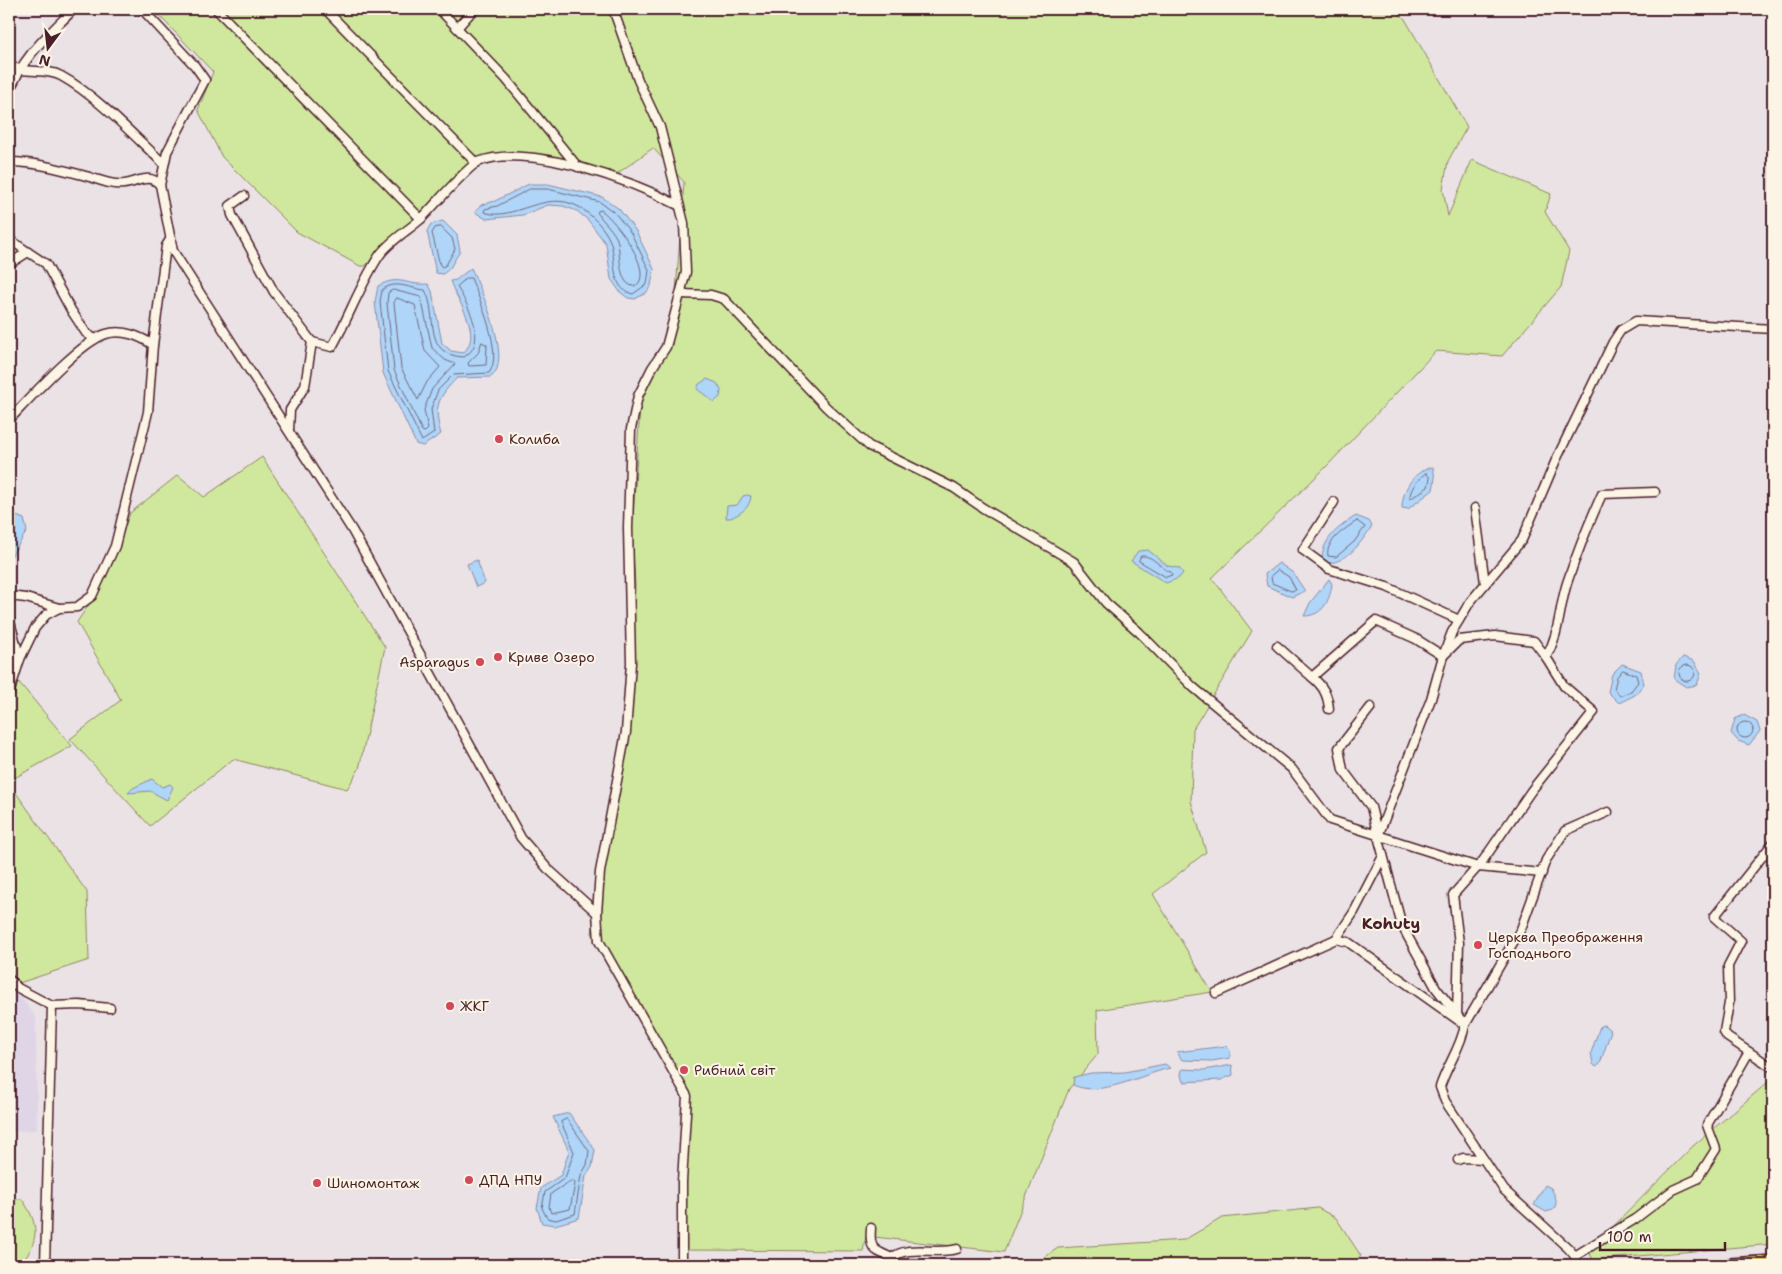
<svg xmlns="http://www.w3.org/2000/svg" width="1782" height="1274" font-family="'Shantell Sans',sans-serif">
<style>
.built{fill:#dfd5e7}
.green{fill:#d0e89d;stroke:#8d8464}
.water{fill:#afd5f9;stroke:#878ca7}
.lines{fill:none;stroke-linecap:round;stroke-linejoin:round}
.shore{stroke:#72687d;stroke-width:1}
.minor-casing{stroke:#4a1f2b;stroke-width:11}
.trunk-casing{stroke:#4a1f2b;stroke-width:16}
.minor{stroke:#fcf5e5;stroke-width:8}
.trunk{stroke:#fbe180;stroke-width:12}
.poi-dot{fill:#d1495b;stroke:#fcf5e5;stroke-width:2}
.labels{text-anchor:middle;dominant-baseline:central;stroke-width:4;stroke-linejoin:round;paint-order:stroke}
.poi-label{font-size:14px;fill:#4a1f2b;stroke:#fcf5e5;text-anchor:start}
.quarter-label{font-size:16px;font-weight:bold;fill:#4a1f2b;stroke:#fcf5e5}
</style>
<rect width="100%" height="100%" fill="#ebe2e6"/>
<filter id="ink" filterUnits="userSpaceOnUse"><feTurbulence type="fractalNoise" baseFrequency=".02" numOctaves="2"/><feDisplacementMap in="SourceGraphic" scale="10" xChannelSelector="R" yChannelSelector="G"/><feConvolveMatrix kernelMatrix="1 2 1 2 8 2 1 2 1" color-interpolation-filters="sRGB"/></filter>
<g filter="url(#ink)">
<path class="built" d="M 9,979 L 36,1018 L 37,1130 L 9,1132 Z"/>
<g class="green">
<path d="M 153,9 L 1395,9 L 1405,19 L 1467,127 L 1448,161 L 1443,189 L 1448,216 L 1472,160 L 1551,194 L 1545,212 L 1569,251 L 1561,287 L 1502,356 L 1436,351 L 1326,467 L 1212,578 L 1252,631 L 1193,729 L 1191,801 L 1206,852 L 1153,894 L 1212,992 L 1097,1010 L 1098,1054 L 1069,1089 L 1004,1252 L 866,1236 L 863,1251 L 683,1250 L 687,1087 L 592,933 L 622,777 L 632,710 L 635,585 L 632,533 L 640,408 C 647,385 657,364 672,346 L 684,182 L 653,148 L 615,175 L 512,151 L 472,161 L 434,203 L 365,266 L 360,266 L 297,232 L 222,157 L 198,110 L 213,72 Z"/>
<path d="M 262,457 L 385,647 L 359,769 L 347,789 L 233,759 L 150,826 L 70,739 L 121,700 L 77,622 L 94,597 L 113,559 L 130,513 L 178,475 L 204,497 Z"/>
<path d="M 9,636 L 13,675 L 72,746 L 9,781 Z"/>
<path d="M 9,783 L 87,892 L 89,960 L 16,984 L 9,972 Z"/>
<path d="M 1773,1078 L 1773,1244 L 1593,1260 L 1589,1251 L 1693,1146 Z"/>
<path d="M 9,1199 L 22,1199 C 40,1226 39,1239 21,1265 L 9,1265 Z"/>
<path d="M 1318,1208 L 1336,1218 L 1361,1256 L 1355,1261 L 1044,1264 L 1042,1259 L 1058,1248 L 1184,1240 L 1222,1218 Z"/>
</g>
<g class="water">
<path d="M 529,184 L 548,184 L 602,197 L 619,209 L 636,231 L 654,269 L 651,286 L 646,293 L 635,299 L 628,298 L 620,292 L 611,279 L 606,244 L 588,220 L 577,211 L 563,206 L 548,205 L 523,215 L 486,219 L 475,212 L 481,205 L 495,201 Z"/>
<path d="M 443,221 L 457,235 L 460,251 L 450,268 L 443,274 L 436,273 L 427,231 L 431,224 Z"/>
<path d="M 471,268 C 480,287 514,361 491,377 L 457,378 C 438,397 433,407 441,434 L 423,446 L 416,444 L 383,373 L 375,302 L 378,286 C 400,274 406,286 428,284 L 432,291 L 442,343 L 451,351 L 463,353 C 484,334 457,301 450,281 L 456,280 Z"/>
<path d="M 707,379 L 717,383 L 721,390 L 720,397 L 714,402 L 697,389 L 699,384 Z"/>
<path d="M 1433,467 L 1435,478 L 1433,490 L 1408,509 L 1402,508 C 1402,490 1414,470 1433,467 Z"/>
<path d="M 747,495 L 751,496 C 750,508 741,513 731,518 L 726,518 L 727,506 L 737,505 L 743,496 Z"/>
<path d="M 9,513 L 24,519 L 27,531 L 9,560 Z"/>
<path d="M 1356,516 L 1369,521 L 1372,526 C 1362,541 1349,561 1329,563 L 1322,557 C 1324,537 1340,526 1356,516 Z"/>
<path d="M 1148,550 L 1168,566 L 1179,568 L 1183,573 L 1179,578 L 1166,583 L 1131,561 L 1138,551 Z"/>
<path d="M 477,560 L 485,583 L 476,587 L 467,564 Z"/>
<path d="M 1279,563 L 1293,573 L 1305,591 L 1292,597 L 1267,586 L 1265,574 Z"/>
<path d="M 1329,579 L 1332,584 C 1330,600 1323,616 1304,616 L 1310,603 Z"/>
<path d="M 1683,657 L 1694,661 L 1701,673 L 1697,685 L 1686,687 L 1674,679 L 1676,665 Z"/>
<path d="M 1622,664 L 1641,671 L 1644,684 L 1635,695 L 1619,703 L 1608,692 L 1612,674 Z"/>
<path d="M 1744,715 L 1757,722 L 1760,731 L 1749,745 L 1738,741 L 1731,733 L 1735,719 Z"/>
<path d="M 152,779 L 162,787 L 170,784 L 173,787 L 167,800 L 150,791 L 128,793 L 133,788 Z"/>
<path d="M 1604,1025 L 1611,1031 L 1600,1064 L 1596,1067 L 1593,1064 L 1591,1053 L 1600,1026 Z"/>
<path d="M 1226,1046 L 1230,1051 L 1230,1058 L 1212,1061 L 1182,1060 L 1177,1052 Z"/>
<path d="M 1165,1064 L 1170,1068 C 1142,1074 1101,1098 1073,1085 L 1074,1077 L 1091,1073 L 1125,1072 Z"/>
<path d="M 1232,1065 L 1233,1075 L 1221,1080 L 1183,1082 L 1181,1075 L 1182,1069 L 1204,1070 Z"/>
<path d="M 569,1113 L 595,1150 L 592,1167 L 586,1176 L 579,1218 L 555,1225 L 542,1223 L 537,1208 L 541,1188 L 561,1175 L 569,1151 L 553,1117 Z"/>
<path d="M 1545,1185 L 1551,1188 C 1555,1196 1559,1202 1553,1210 L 1546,1212 L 1534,1205 Z"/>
</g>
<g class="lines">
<g class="shore">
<path d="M 530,189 L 548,189 L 600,202 L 615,213 L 631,233 L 649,270 L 647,284 L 633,294 C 609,289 617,257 610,241 C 605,228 591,214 579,207 C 545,188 512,223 484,212 L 485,209 L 497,206 Z"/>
<path d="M 598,211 L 601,210 C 616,221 655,271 636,286 C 617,288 621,250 617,239 C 613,230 604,222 598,214 Z"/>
<path d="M 441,227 L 452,238 L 455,249 L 446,265 L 442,267 L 440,265 L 432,233 L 435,228 Z"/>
<path d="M 467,278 L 471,278 C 479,298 504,354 489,373 L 453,375 L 438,390 L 431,409 L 434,433 L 422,441 L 388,371 L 380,302 L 382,290 C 396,279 410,289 425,290 C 439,315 421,355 464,357 C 489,343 468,305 457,287 Z"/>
<path d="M 393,290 L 421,297 L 432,348 L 445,360 L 455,364 L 432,389 L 424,410 L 428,429 L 425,432 L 422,431 L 394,370 L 387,303 L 388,293 Z"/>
<path d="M 397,298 L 415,305 L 425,351 L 440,367 L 427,382 L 418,400 L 401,368 L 394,303 Z"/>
<path d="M 482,342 L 487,345 L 486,365 L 469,366 L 468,363 L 478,353 Z"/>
<path d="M 1426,473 L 1430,478 L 1428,487 L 1410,499 C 1409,490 1418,478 1426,473 Z"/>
<path d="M 1357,521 L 1365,527 L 1354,542 L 1336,557 L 1328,556 C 1325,541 1346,528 1357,521 Z"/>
<path d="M 1141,556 C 1153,554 1160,569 1171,572 L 1172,575 L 1166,577 L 1139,561 Z"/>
<path d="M 1278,570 L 1289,577 L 1296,590 L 1291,591 L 1272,583 L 1271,576 Z"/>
<circle cx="1687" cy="673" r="8"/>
<path d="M 1623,670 L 1636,675 L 1638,682 L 1631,691 L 1620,696 L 1614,689 L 1617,677 Z"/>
<circle cx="1745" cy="730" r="8"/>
<path d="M 567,1119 L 589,1151 L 587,1165 L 581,1175 L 575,1214 L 556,1220 L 547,1218 L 542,1208 L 545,1192 L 565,1178 L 574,1152 L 561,1122 Z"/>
<path d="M 571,1181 L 574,1181 L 575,1184 L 570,1209 L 551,1213 L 549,1207 L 551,1194 Z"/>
</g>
<g class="minor-casing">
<g id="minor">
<path d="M 142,9 L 195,66 L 205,80 L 167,152 L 160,185 L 173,251 L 352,530 L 521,838 L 547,868 L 597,913"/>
<path d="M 216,9 L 421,219"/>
<path d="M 325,9 L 476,163"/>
<path d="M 439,9 L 506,79 L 578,167"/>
<path d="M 613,9 L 638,80 L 660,127 L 684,223 L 686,272 L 666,347 L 652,368 L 638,396 L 631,429 L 628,528 L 631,663 L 626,732 L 600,872 L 597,913 L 599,941 L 687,1096 L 682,1182 L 682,1265"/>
<path d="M 457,28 L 474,9"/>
<path d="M 9,65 C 25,75 45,67 61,76 C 96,95 134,136 164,164"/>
<path d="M 9,94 C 20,59 48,35 74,9"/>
<path d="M 9,162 C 35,162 60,169 86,176 C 97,179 112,186 124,184 C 137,183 149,172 160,185"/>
<path d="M 244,196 L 230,206 L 232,215 L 274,292 L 312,342"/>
<path d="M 9,239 L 28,252"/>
<path d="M 9,264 L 28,252 L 46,264 L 71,310 L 86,333 L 95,339"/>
<path d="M 681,294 L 711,295 L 724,299 L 826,407 L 869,446 L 954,488 L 983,508 L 1074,562 L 1106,603 L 1139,632 L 1193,687 L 1292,769 L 1330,820 L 1478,867 L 1542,873"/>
<path d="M 9,420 C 29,399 80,342 106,334 C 122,329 140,336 153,345"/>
<path d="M 289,430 L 290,410 L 305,386 L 312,342 L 332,347 C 349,317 360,285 379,256 C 389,241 409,230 422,218 C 433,207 467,167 478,162 C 528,142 632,181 678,205"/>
<path d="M 1334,502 L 1303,550 L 1329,569 L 1387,587 L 1459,620"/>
<path d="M 1475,508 L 1485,583"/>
<path d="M 9,596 L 26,598 L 59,608"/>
<path d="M 9,618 L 20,659"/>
<path d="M 1277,646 L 1312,677 L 1376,621 L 1416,639 L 1443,656 L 1459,640 L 1495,636 L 1534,641 L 1546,657"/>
<path d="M 1312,677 C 1323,686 1328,695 1329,709"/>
<path d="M 9,694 L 20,659 L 35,628 L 46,615 L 59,608 L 77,607 L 92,596 L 115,546 L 148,412 L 153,345 L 166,246 L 171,238"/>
<path d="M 1371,707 L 1339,748 L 1343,770 L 1371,807 L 1378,836"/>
<path d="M 1773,843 L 1714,917 L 1741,941 L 1728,966 L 1729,1003 L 1724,1032 L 1727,1037 L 1773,1068"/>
<path d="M 1336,939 L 1354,912 L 1383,856"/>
<path d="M 9,979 L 18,988 L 52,1006 L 45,1265"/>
<path d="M 1216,993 L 1336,939 L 1348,942 L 1465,1025 L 1521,929 L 1546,860 L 1565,831 L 1608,812"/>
<path d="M 52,1006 L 79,1005 L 110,1008"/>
<path d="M 1457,1014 L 1459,943 L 1453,895 L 1482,862 L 1531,791 L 1594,712 L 1564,686 L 1546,657 C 1560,633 1559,608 1567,583 C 1577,553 1589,523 1602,494 L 1655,492"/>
<path d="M 1458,1160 L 1463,1158 L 1483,1159"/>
<path d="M 871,1228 C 869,1250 874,1250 892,1258 L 892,1265"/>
<path d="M 1575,1256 L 1635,1219 L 1673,1190 L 1697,1179 L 1716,1149 L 1707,1125 L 1749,1052"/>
<path d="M 892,1258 C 908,1244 936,1255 957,1249"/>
<path d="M 1576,1265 L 1575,1256 L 1568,1248 L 1504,1190 L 1445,1101 L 1440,1087 C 1447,1065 1461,1048 1465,1025 L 1436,988 L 1402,926 L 1378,836 L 1431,699 L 1443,656 L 1452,632 L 1470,602 L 1522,540 L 1556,460 L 1613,342 L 1621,330 L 1636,321 L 1773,329"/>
</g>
</g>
<g class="trunk-casing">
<path id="trunk" d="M 1730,1265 L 1773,1262"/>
</g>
<use href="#minor" class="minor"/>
<use href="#trunk" class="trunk"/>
</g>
</g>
<g class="poi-dot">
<circle cx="499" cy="439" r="5"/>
<circle cx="498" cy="657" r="5"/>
<circle cx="480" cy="662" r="5"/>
<circle cx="1478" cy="945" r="5"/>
<circle cx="450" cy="1006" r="5"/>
<circle cx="684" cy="1070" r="5"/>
<circle cx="469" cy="1180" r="5"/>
<circle cx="317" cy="1183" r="5"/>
</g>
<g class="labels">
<g class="poi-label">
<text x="509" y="439">Колиба</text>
<text x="508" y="657">Криве Озеро</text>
<text x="470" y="662" text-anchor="end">Asparagus</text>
<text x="1488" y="937">Церква Преображення<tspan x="1488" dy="16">Господнього</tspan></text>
<text x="460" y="1006">ЖКГ</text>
<text x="694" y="1070">Рибний світ</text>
<text x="479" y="1180">ДПД НПУ</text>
<text x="327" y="1183">Шиномонтаж</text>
</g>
<g class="quarter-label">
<text x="1391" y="923">Kohuty</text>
</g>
</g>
<rect width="1782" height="1274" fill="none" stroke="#fcf5e5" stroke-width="30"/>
<rect x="15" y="15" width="1752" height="1244" fill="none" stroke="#4a1f2b" stroke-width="2" filter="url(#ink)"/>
<g transform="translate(48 48) rotate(195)" stroke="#fcf5e5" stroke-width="4" paint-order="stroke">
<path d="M0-4L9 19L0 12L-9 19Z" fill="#4a1f2b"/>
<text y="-8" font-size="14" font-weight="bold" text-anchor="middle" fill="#4a1f2b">N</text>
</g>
<path d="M1600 1242v8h125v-8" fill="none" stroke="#4a1f2b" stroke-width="2.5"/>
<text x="1607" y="1242" font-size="15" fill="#4a1f2b" stroke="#fcf5e5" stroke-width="4" paint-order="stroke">100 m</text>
</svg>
